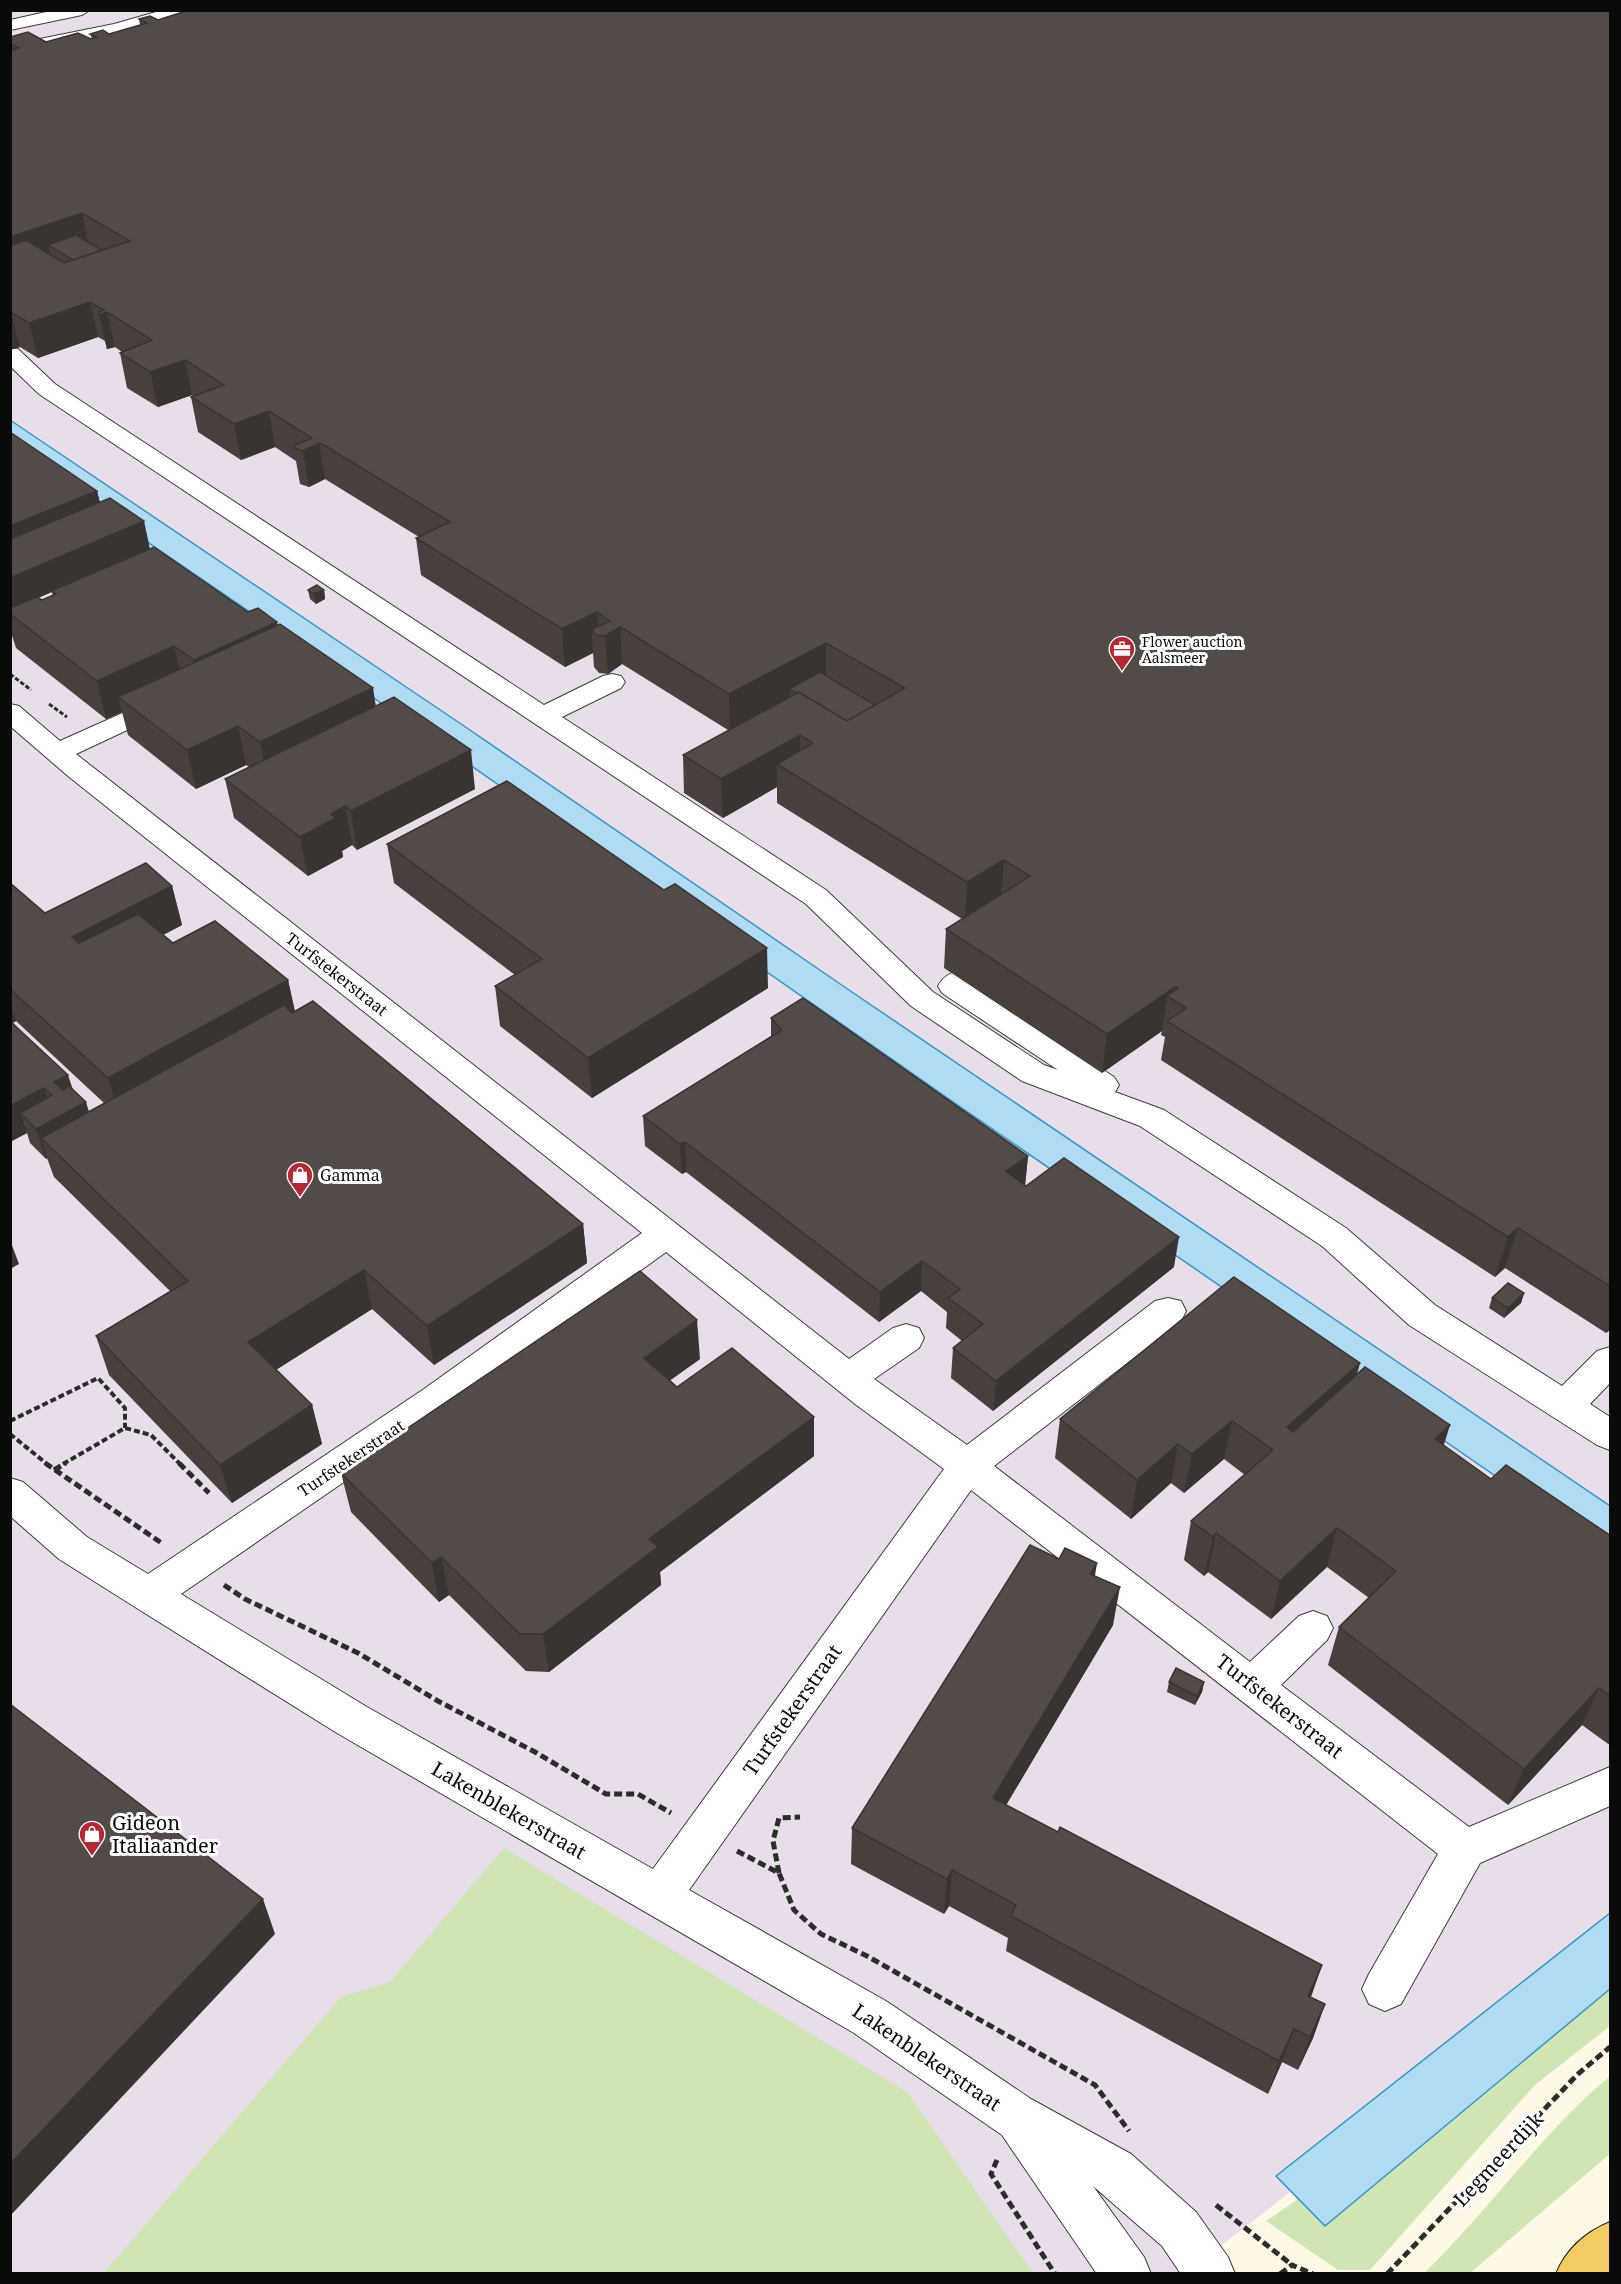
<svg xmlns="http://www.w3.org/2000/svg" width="1621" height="2284" font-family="'Noto Serif',serif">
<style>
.industrial{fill:#e7dee9}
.green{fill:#cfe6b4}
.water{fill:#afdbf3;stroke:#3992c6;stroke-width:1.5}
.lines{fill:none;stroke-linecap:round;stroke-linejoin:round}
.minor-casing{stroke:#3d3d3d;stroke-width:2}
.major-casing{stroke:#1b1b1b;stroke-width:2}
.path-far2{stroke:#2c2c2c;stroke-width:3;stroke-dasharray:4.5 2;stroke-linecap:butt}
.path-far1{stroke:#2c2c2c;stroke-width:4;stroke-dasharray:6 3;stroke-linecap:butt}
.path{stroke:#2c2c2c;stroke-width:5;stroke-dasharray:8 4;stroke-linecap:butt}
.minor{fill:#fff;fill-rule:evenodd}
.major{fill:#f2cb63;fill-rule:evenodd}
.wall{fill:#47403d;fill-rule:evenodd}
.shaded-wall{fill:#393432}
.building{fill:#524b47;stroke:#393432;stroke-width:1.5}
.labels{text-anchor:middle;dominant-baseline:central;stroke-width:6;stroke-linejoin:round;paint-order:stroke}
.far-poi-label{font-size:14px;fill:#0a0a0a;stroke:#fff;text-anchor:start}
.street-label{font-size:16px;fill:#0a0a0a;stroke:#fff}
.poi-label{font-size:16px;fill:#0a0a0a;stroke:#fff;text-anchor:start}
.near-street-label{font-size:20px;fill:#0a0a0a;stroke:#fff}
.near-poi-label{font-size:20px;fill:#0a0a0a;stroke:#fff;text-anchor:start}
</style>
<rect width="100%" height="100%" fill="#fef9e7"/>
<path class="industrial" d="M 11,11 L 1610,11 L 1610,1944 L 1186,2273 L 11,2274 Z"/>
<g class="green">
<path d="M 504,1848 L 907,2092 L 1033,2273 L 104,2273 L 341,1997 L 390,1982 Z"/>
<path d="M 1610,1989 L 1610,2026 L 1535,2085 L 1370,2270 L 1338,2270 L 1266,2221 L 1298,2199 L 1325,2226 Z"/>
<path d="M 1610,2076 L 1610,2154 L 1470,2273 L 1424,2273 C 1489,2210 1541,2134 1610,2076 Z"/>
</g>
<g class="water">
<path d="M 10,420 L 467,728 L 849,990 L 1610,1506 L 1610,1555 L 949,1099 L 285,636 L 11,449 Z"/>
<path d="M 1610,1913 L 1610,1989 L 1325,2226 L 1276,2176 Z"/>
</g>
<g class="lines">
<g class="minor-casing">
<g id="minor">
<path d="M 55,10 L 90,10 L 82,15 L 10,30 L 10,20 Z"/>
<path d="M 163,10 L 191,10 L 189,14 L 116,34 L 10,55 L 10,45 L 114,24 Z"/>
<path d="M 10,348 L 18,349 L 55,384 L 544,705 L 603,676 L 612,674 L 621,676 L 625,682 L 621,688 L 562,717 L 826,890 L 933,992 L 1044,1065 L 1058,1070 L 942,993 L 938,986 C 946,972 958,969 973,973 L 977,980 L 974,985 L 1114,1077 L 1119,1085 L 1115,1092 L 1164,1110 L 1346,1228 L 1435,1305 L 1562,1386 L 1597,1351 L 1610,1347 L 1610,1383 L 1590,1404 L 1610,1417 L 1610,1450 L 1597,1445 L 1409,1325 L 1322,1246 L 1140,1126 L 1022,1081 L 911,1006 L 806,904 L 39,394 L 10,366 Z"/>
<path d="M 165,694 L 174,696 L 178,702 L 174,708 L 76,754 L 849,1359 L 893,1328 L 906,1324 L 919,1328 L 924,1338 L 919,1348 L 874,1379 L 967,1445 L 1155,1301 L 1168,1298 L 1181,1301 L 1186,1311 L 1181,1321 L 994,1466 L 1250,1662 L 1299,1616 L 1313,1611 L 1327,1616 L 1333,1628 L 1327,1640 L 1281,1685 L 1469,1827 L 1610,1767 L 1610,1806 L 1480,1863 L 1401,2004 L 1385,2011 L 1369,2004 L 1362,1989 L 1369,1974 L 1438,1854 L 971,1490 L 689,1890 L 886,2001 L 1031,2099 L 1131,2154 L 1196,2212 L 1228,2257 L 1235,2274 L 1181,2274 L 1162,2246 L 1093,2186 L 1144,2257 L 1151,2274 L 1097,2274 L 1002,2135 L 854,2033 L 337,1733 L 135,1607 L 59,1559 L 10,1516 L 10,1478 L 23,1482 L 87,1537 L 148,1574 L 424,1389 L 642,1233 L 68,776 L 10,726 L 10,704 L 19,706 L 60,741 ZM 666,1252 L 855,1404 L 944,1469 L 653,1869 L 367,1707 L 181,1594 L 450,1409 Z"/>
</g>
</g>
<g class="major-casing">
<path id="major" d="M 1610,2222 L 1610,2274 L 1556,2274 C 1566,2249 1586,2232 1610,2222 Z"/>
</g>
<g class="path-far2">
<path d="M 10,674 L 31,690"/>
<path d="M 49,704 L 67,717"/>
</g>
<g class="path-far1">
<path d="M 10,1421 L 98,1378 L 125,1408 L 125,1428"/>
<path d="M 10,1434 L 47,1464"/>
<path d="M 63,1464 L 125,1428 L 151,1435 L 180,1464"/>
</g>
<g class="path">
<path d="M 45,1463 L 163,1544"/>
<path d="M 179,1463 L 209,1493"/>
<path d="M 54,1470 L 66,1463"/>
<path d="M 224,1585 L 245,1599 L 358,1653 L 438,1701 L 535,1752 L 606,1794 L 638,1794 L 671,1813"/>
<path d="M 737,1851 L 779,1873 L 794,1910 L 821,1934 L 867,1956 L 1095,2085 L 1129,2131"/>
<path d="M 779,1873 L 773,1841 L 779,1818 L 800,1817"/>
<path d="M 997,2160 L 991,2174 L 1055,2274"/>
<path d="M 1216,2205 L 1292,2265"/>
<path d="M 1280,2274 L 1292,2265 L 1313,2274"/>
<path d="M 1387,2274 L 1578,2074 L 1610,2047"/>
</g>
<use href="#minor" class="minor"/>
<use href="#major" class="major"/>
</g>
<g class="wall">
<path d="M 1611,10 L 1611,1329 L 1606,1333 L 1505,1268 L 1495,1277 L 1161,1060 L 1165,1037 L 1161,1035 L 1162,1031 L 1102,1073 L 944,968 L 946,929 L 962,919 L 777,803 L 777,787 L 723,818 L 684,793 L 683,755 L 728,730 L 622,664 L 608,674 L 599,673 L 594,667 L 593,653 L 565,667 L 421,575 L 416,538 L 419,537 L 325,479 L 309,487 L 300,484 L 296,461 L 275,447 L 241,460 L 198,432 L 191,397 L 193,396 L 192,395 L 158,407 L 127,388 L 120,353 L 122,352 L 115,347 L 107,349 L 105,341 L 98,337 L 38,358 L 20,347 L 10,350 L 10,37 L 46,42 L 91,39 L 92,39 L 90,34 L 109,34 L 140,25 L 139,19 L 158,20 Z"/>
<path d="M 10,432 L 97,491 L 100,503 L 150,549 L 248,612 L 278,625 L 475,789 L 357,850 L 352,845 L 342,851 L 343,857 L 308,876 L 234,818 L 225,779 L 249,767 L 246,765 L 196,789 L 128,735 L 122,712 L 106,719 L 16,648 L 10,629 ZM 52,592 L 53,596 L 42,600 L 38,598 Z"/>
<path d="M 308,590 L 324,590 L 325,599 L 316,604 L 310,599 Z"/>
<path d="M 387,844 L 768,988 L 592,1098 L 500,1026 L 495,986 L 515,975 L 394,883 Z"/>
<path d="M 10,883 L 45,913 L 172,886 L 182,925 L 163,935 L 173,943 L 288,980 L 295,1011 L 583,1224 L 587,1263 L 434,1365 L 372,1309 L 276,1370 L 312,1405 L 322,1444 L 232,1503 L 109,1375 L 96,1336 L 170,1291 L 54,1177 L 47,1158 L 46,1159 L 30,1143 L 27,1133 L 10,1142 ZM 16,1021 L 104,1103 L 89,1111 L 13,1023 Z"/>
<path d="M 771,1018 L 1028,1156 L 1025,1185 L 1174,1267 L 993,1411 L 951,1378 L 953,1348 L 962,1341 L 946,1328 L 947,1312 L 921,1291 L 879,1322 L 686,1172 L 682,1174 L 645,1146 L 643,1116 L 771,1036 Z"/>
<path d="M 1524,1293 L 1521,1303 L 1504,1318 L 1489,1308 L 1492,1298 Z"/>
<path d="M 700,1359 L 670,1380 L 677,1387 L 814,1417 L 814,1456 L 660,1572 L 661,1585 L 549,1672 L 526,1671 L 449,1595 L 439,1602 L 351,1512 L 341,1473 Z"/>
<path d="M 1357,1375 L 1443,1445 L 1491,1479 L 1611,1536 L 1611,1746 L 1582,1725 L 1508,1805 L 1328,1665 L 1339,1627 L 1369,1598 L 1327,1567 L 1271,1619 L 1208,1572 L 1204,1576 L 1184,1560 L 1191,1521 L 1245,1475 L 1224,1459 L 1184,1493 L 1171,1483 L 1131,1519 L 1055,1458 L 1060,1419 Z"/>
<path d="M 1095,1576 L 1113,1625 L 1006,1805 L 1058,1832 L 1322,1965 L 1311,1997 L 1325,2004 L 1313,2038 L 1298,2070 L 1282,2062 L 1268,2094 L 1006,1951 L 1008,1938 L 949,1906 L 944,1914 L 851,1864 L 852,1828 Z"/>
<path d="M 1169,1682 L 1204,1682 L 1202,1692 L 1195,1705 L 1167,1692 Z"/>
</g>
<g class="shaded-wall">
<path d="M 82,213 L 89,247 L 48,245 L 51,259 L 10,273 L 10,237 Z"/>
<path d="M 90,302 L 98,337 L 38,358 L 29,323 Z"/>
<path d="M 10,312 L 11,312 L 20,347 L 10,350 Z"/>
<path d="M 107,312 L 115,347 L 107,349 L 99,315 Z"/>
<path d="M 185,360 L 192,395 L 158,407 L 150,372 Z"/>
<path d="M 269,411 L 275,447 L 241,460 L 234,424 Z"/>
<path d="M 319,443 L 325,479 L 309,487 L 303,451 Z"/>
<path d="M 97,491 L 106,528 L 10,567 L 10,526 Z"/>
<path d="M 144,521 L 150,549 L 10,610 L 10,578 Z"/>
<path d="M 324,590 L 325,599 L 316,604 L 314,594 Z"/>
<path d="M 597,612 L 599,636 L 592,629 L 593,653 L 565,667 L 562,629 Z"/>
<path d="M 277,622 L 284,660 L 202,698 L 194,660 Z"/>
<path d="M 620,627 L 622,664 L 608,674 L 605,636 Z"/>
<path d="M 826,643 L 826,681 L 789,689 L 790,700 L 730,732 L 729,694 Z"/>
<path d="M 174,646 L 183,684 L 118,697 L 122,712 L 106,719 L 97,681 Z"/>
<path d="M 373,688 L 379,726 L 267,781 L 260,742 Z"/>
<path d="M 238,726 L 246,765 L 196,789 L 187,750 Z"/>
<path d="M 800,735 L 800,774 L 777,764 L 777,787 L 723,818 L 721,779 Z"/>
<path d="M 471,750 L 475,789 L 357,850 L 351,811 Z"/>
<path d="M 345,806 L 352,845 L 342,851 L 343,857 L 308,876 L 300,837 L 331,814 Z"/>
<path d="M 1004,860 L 1001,899 L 965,921 L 967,882 Z"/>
<path d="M 172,886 L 182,925 L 84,976 L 72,937 Z"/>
<path d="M 767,948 L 768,988 L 592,1098 L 588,1058 Z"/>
<path d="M 288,980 L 296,1019 L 119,1117 L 108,1078 Z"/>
<path d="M 1175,987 L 1173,1000 L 1167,996 L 1162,1031 L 1102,1073 L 1107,1034 Z"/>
<path d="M 10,1004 L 16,1021 L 10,1024 Z"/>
<path d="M 68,1075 L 78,1105 L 54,1082 Z"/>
<path d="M 44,1088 L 54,1118 L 20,1113 L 27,1133 L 10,1142 L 10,1106 Z"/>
<path d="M 86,1102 L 95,1132 L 41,1138 L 47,1158 L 46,1159 L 36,1129 Z"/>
<path d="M 685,1142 L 686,1172 L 682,1174 L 680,1144 Z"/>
<path d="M 1028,1156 L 1025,1186 L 1006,1171 Z"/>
<path d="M 583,1224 L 587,1263 L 434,1365 L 427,1326 Z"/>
<path d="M 1518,1228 L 1505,1268 L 1495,1277 L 1508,1237 Z"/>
<path d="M 1179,1237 L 1174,1267 L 993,1411 L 996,1381 Z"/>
<path d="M 10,1240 L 19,1264 L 10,1269 Z"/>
<path d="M 922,1261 L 921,1291 L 879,1322 L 880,1292 Z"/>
<path d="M 364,1270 L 372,1309 L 258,1381 L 248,1342 Z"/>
<path d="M 1524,1293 L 1521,1303 L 1504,1318 L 1508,1308 Z"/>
<path d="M 697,1320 L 700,1359 L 647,1397 L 644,1358 Z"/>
<path d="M 1611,1322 L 1611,1329 L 1606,1333 Z"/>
<path d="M 1360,1363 L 1350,1402 L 1278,1466 L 1287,1427 Z"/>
<path d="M 312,1405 L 322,1444 L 232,1503 L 220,1465 Z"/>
<path d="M 814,1417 L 814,1456 L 660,1572 L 661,1585 L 549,1672 L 543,1634 L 649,1539 Z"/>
<path d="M 1232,1421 L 1224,1459 L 1184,1493 L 1192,1454 Z"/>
<path d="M 1450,1425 L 1438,1464 L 1435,1439 Z"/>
<path d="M 1178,1444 L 1171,1483 L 1131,1519 L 1137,1480 Z"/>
<path d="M 1337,1528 L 1327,1567 L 1271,1619 L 1280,1581 Z"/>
<path d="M 1216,1533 L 1208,1572 L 1204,1576 L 1213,1537 Z"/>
<path d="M 441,1557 L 449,1595 L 439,1602 L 432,1563 Z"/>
<path d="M 1097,1563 L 1091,1601 L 1090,1574 Z"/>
<path d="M 1120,1587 L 1113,1625 L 989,1834 L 993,1798 Z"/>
<path d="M 1204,1682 L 1202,1692 L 1195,1705 L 1197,1696 Z"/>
<path d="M 1599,1688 L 1582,1725 L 1508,1805 L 1524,1769 Z"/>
<path d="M 952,1870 L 949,1906 L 944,1914 L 947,1879 Z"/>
<path d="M 263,1899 L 275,1934 L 10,2216 L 10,2164 Z"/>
<path d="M 1322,1965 L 1310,1999 L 1308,1996 Z"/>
<path d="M 1325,2004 L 1313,2038 L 1298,2070 L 1310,2037 Z"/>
<path d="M 1294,2029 L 1282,2062 L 1268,2094 L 1279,2061 Z"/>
</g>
<g class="building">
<path d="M 189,10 L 1611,10 L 1611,1287 L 1518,1228 L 1508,1237 L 1167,1021 L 1186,1008 L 1167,996 L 1178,988 L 1175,987 L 1107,1034 L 946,929 L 1030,876 L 1004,860 L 967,882 L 777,764 L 813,743 L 800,735 L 721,779 L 683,755 L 799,692 L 847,721 L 905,688 L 826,643 L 729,694 L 620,627 L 605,636 L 596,635 L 592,629 L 610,621 L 597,612 L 562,629 L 416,538 L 450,522 L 324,445 L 319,443 L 303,451 L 294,448 L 295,445 L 312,438 L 269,411 L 234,424 L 191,397 L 224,385 L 185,360 L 150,372 L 120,353 L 152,340 L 107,312 L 99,315 L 99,312 L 104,310 L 90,302 L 29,323 L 10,312 L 10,246 L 26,240 L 64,263 L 130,241 L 82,213 L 10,237 L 10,51 L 19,48 L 10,44 L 10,37 L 28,32 L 46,42 L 78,33 L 91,39 L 97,37 L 90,34 L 103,30 L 109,34 L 147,23 L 139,19 L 150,16 L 158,20 Z"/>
<path d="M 76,235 L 102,250 L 73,260 L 48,245 Z"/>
<path d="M 10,432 L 97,491 L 10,526 Z"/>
<path d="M 110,498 L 144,521 L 10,578 L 10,539 Z"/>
<path d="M 154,547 L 248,612 L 258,608 L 277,622 L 194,660 L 174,646 L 97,681 L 10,614 L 10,608 L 37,597 L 42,600 L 56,594 L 51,591 Z"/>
<path d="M 317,585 L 324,590 L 314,594 L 308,590 Z"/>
<path d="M 280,624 L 373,688 L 260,742 L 238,726 L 187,750 L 118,697 Z"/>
<path d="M 820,672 L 875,705 L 847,721 L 799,692 L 796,693 L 789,689 Z"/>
<path d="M 394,697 L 471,750 L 351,811 L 345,806 L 331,814 L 336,818 L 300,837 L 225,779 Z"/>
<path d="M 507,781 L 664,890 L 675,884 L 767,948 L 588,1058 L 495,986 L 542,959 L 387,844 Z"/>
<path d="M 146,863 L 172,886 L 72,937 L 79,943 L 138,914 L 173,943 L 215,921 L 288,980 L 108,1078 L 10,989 L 10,883 L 45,913 Z"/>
<path d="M 803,998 L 1028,1156 L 1006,1171 L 1026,1186 L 1064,1158 L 1179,1237 L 996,1381 L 953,1348 L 983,1324 L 948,1298 L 960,1289 L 922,1261 L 880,1292 L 685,1142 L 680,1144 L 643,1116 L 782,1030 L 771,1018 Z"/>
<path d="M 313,1001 L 583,1224 L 427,1326 L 364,1270 L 248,1342 L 312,1405 L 220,1465 L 96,1336 L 188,1281 L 41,1138 L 284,1005 L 292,1013 Z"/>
<path d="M 10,1021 L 68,1075 L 54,1082 L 63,1090 L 69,1086 L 86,1102 L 36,1129 L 20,1113 L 52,1095 L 44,1088 L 10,1106 Z"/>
<path d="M 640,1271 L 697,1320 L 644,1358 L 677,1387 L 732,1348 L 814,1417 L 649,1539 L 658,1547 L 543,1634 L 520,1634 L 441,1557 L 432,1563 L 341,1473 Z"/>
<path d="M 1234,1277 L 1360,1363 L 1287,1427 L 1293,1432 L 1365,1367 L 1450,1425 L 1435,1439 L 1491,1479 L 1506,1465 L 1611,1536 L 1611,1697 L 1599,1688 L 1524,1769 L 1339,1627 L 1396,1571 L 1337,1528 L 1280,1581 L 1216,1533 L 1213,1537 L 1191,1521 L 1273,1450 L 1232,1421 L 1192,1454 L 1178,1444 L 1137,1480 L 1060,1419 Z"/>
<path d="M 1508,1283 L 1524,1293 L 1508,1308 L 1492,1298 Z"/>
<path d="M 1030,1545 L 1059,1559 L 1065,1548 L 1097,1563 L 1090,1574 L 1120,1587 L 993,1798 L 1058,1832 L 1060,1827 L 1322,1965 L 1308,1996 L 1325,2004 L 1310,2037 L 1294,2029 L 1279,2061 L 1011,1916 L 1016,1905 L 952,1870 L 947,1879 L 852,1828 Z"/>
<path d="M 1176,1668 L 1204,1682 L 1197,1696 L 1169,1682 Z"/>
<path d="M 10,1704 L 263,1899 L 10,2164 Z"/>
</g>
<defs>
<g id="office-pin" transform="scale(1.35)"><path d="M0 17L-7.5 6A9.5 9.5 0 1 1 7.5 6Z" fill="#b22934" stroke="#fff"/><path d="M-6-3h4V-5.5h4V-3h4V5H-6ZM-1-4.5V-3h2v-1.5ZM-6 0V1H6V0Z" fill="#fff"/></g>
<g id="shop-pin" transform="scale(1.35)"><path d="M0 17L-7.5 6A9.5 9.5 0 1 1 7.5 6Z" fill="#b22934" stroke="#fff"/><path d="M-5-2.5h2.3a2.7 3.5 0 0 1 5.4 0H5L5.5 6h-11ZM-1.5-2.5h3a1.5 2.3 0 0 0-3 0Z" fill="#fff"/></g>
</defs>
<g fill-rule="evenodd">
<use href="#office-pin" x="1122" y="649"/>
<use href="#shop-pin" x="300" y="1175"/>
<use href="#shop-pin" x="92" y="1834"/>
</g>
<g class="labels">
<g class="far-poi-label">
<text x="1142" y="641">Flower auction<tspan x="1142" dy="16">Aalsmeer</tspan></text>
</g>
<g class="street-label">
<text transform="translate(337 974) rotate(38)">Turfstekerstraat</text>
<text transform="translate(351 1458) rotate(-34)">Turfstekerstraat</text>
</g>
<g class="poi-label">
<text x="320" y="1175">Gamma</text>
</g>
<g class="near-street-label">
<text transform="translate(1280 1706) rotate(38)">Turfstekerstraat</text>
<text transform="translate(792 1710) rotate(-55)">Turfstekerstraat</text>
<text transform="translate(509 1810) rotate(30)">Lakenblekerstraat</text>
<text transform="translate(927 2057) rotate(34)">Lakenblekerstraat</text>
<text transform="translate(1498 2159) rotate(-47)">Legmeerdijk</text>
</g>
<g class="near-poi-label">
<text x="112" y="1822">Gideon<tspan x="112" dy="23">Italiaander</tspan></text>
</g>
</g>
<rect width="1621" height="2284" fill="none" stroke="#0a0a0a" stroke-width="24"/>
</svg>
